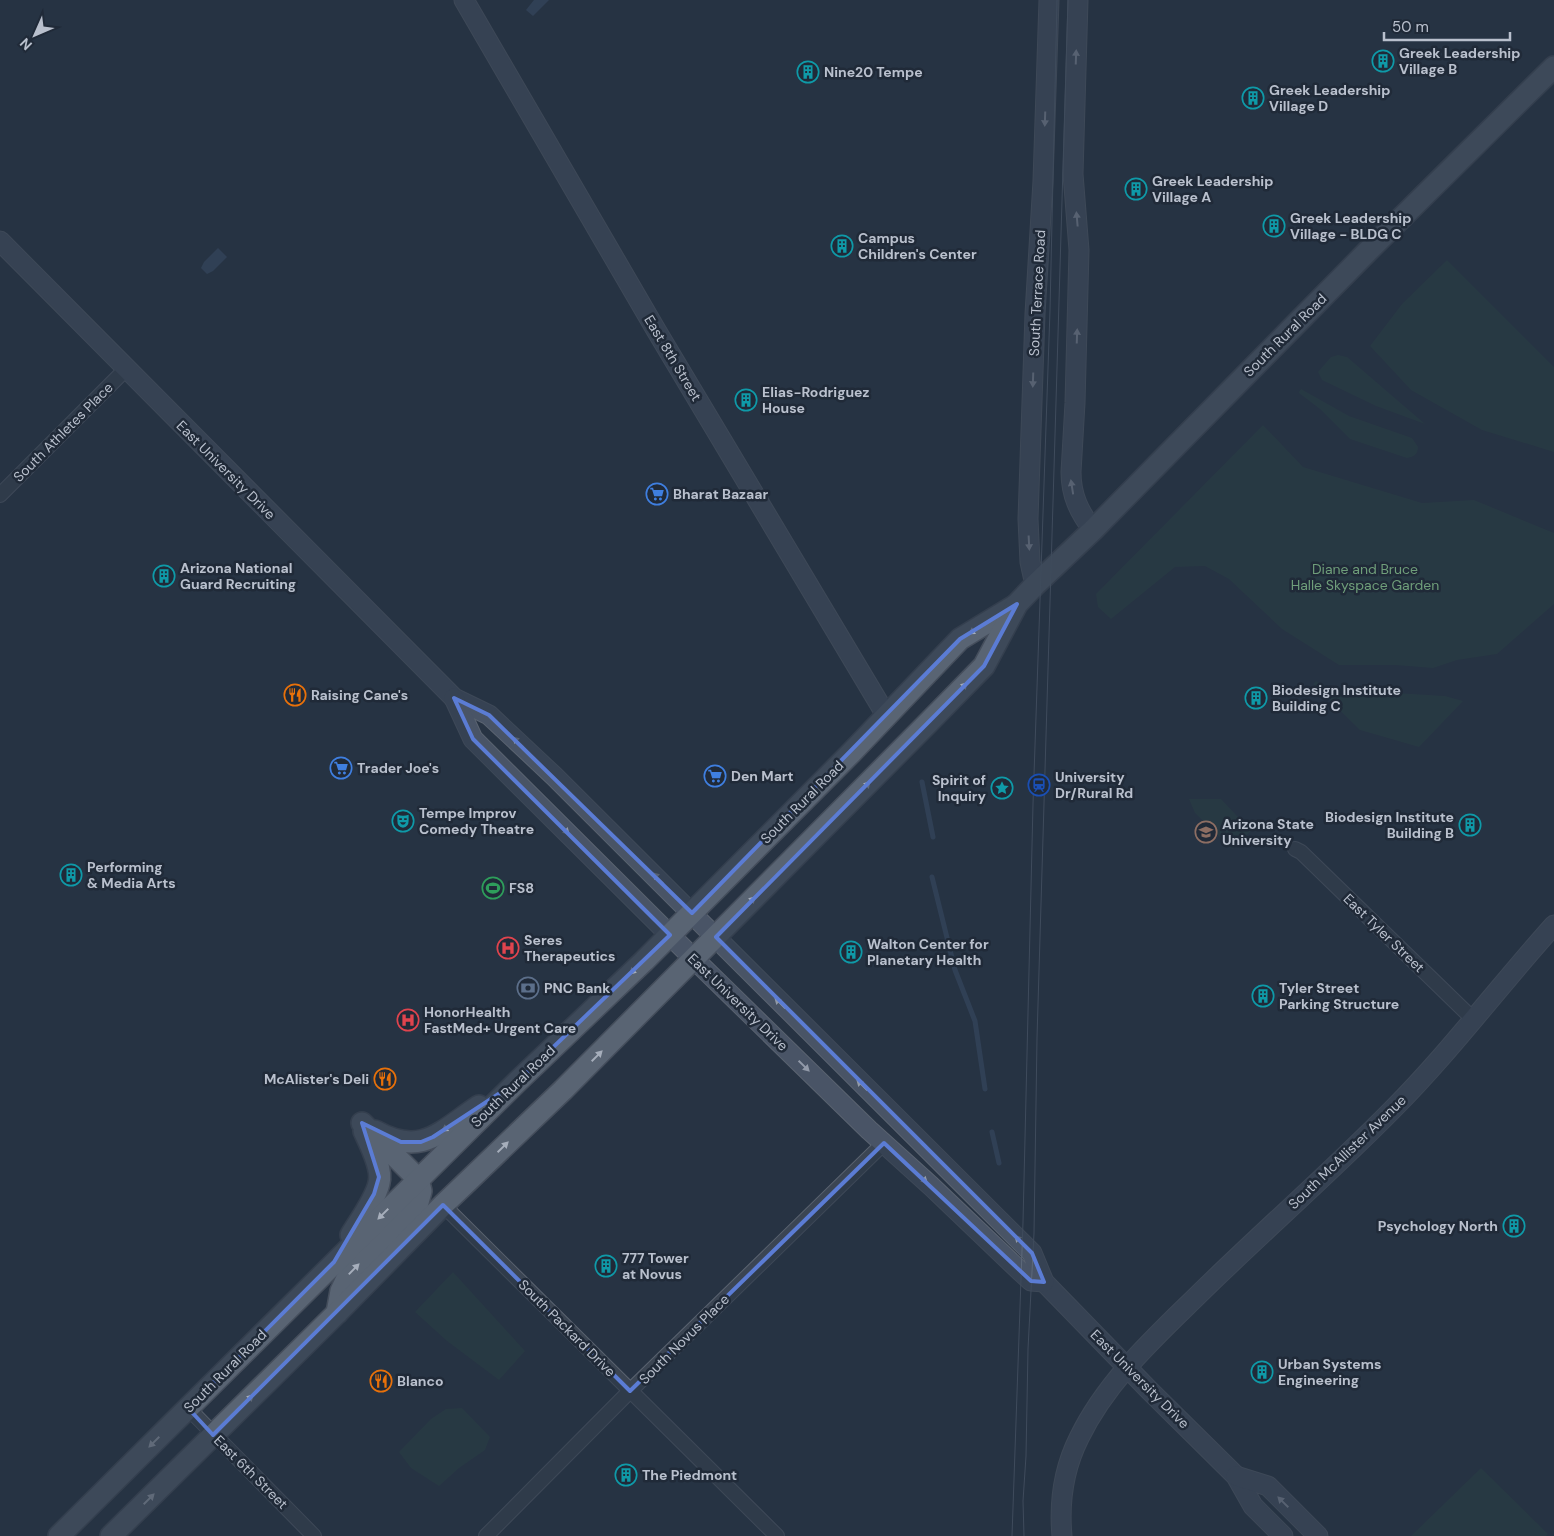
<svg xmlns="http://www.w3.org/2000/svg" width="1554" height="1536" font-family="'DM Sans',sans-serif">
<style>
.green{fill:#294144}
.water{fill:#3d516c}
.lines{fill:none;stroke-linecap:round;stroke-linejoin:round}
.stream{stroke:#3d516c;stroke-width:5}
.street-casing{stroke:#5a6370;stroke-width:16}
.secondary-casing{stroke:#5a6370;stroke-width:21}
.primary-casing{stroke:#454e5c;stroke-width:24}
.street{stroke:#3b4553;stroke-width:14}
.secondary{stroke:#495466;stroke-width:19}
.primary{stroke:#596473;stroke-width:21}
.tram{stroke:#5d697a;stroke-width:1}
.oneway{fill:#929aa9}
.oneway2{fill:#a6aebb}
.marked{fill:none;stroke:#5b7cd4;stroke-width:4;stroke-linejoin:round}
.labels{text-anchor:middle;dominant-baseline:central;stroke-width:5;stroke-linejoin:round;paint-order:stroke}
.poi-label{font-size:14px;font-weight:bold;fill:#b9c0cd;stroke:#202a38;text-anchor:start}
.street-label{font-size:14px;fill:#b9c0cd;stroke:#202a38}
.park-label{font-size:14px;fill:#6f9e7a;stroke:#202a38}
</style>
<rect width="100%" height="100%" fill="#273343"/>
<g class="green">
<path d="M 1447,260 L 1554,367 L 1554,452 L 1482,430 L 1411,390 L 1370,346 L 1402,304 Z"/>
<path d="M 1338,355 L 1347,357 L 1425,424 L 1376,406 L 1322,380 L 1318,372 L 1331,357 Z"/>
<path d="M 1301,389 L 1349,416 L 1412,438 L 1418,447 C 1418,454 1414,457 1407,458 L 1350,439 L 1320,409 L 1299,393 L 1299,392 Z"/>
<path d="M 1263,425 L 1303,467 L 1422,503 L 1474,500 L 1554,533 L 1554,604 L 1497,654 L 1457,660 L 1433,668 L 1395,665 L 1339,665 L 1282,629 L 1229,579 L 1205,566 L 1175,567 L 1111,619 L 1098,607 L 1096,594 Z"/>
<path d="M 1316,681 L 1330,689 L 1445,696 L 1463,701 L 1419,747 L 1360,730 L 1313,684 Z"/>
<path d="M 1189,799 L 1221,799 L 1251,831 L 1232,849 L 1195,813 Z"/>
<path d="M 453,1272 L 525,1351 L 499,1380 L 447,1341 L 415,1312 Z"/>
<path d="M 462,1408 L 490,1437 L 485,1450 L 459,1468 L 439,1486 L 411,1468 L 399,1452 L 431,1419 L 446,1409 Z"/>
<path d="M 1481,1468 L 1548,1534 L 1546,1536 L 1411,1536 Z"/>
</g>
<g class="water">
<path d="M 534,0 L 549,0 L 533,16 L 526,10 Z"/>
<path d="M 218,248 L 227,257 L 213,271 L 207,274 L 201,268 L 204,262 Z"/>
</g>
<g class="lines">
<g class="stream">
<path d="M 922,782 L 933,837"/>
<path d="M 932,877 L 955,970 L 975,1021 L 985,1089"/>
<path d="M 992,1132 L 999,1163"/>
</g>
<g class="street-casing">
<g id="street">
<path d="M 0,495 L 126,369"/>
<path d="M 1295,849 L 1301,852 L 1473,1019"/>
<path d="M 443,1205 L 777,1536"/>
<path d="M 188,1408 L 314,1536"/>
<path d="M 486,1536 L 630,1391 L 884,1143"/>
</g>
</g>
<g class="secondary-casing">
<g id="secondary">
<path d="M 464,0 L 656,330 L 886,715"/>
<path d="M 1078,0 L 1073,174 L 1079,250 L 1075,403 L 1071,472 C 1071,495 1079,512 1093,530"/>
<path d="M 0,241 L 454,698 L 489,715 L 554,776 L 1021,1242 L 1032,1253 L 1044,1282 L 1149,1390 L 1236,1476 L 1253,1506 L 1283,1536"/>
<path d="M 1035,585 L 1030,562 L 1028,519 L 1035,314 L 1043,181 L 1049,0"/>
<path d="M 454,698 L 473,739 L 694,959 L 869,1130 L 931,1186 L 1020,1271 L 1031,1281 L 1044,1282"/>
<path d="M 1236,1476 L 1268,1486 L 1318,1536"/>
<path d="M 1062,1536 C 1059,1503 1064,1468 1079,1438 C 1106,1382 1153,1339 1197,1296 C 1261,1233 1329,1174 1392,1110 C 1450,1052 1499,986 1554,925"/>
</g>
</g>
<g class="primary-casing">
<g id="primary">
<path d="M 375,1131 C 422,1157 440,1132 479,1106"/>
<path d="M 351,1235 C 359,1222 376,1198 379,1183 C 383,1169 370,1144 364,1131"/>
<path d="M 337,1313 L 341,1291 L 349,1274 L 417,1206 L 421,1191 L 418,1179 L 362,1123"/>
<path d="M 59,1536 L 518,1081 L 644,961 L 851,753 L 960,639 L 1016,605"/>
<path d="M 111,1536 L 337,1313 L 443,1205 L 563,1090 L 928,723 L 984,666 L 1017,604 L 1035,585 L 1093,530 L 1367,252 L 1554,67"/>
</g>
</g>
<use href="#street" class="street"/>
<use href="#secondary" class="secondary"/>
<use href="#primary" class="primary"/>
<g class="tram">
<path d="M 1012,1536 L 1023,1222 L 1033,804 L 1050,310 L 1057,0"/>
<path d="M 1024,1536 L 1023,1501 L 1026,1456 L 1028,1349 L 1034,1233 L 1037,1038 L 1068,0"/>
</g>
</g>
<defs><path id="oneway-solid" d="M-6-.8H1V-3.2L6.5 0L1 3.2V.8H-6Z" transform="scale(1.25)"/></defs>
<g class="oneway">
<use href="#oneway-solid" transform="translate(1076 57) rotate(-88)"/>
<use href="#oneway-solid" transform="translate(1045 119) rotate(92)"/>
<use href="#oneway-solid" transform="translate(1077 219) rotate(-95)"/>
<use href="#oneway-solid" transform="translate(1077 336) rotate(-88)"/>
<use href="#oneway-solid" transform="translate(1033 380) rotate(92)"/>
<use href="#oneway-solid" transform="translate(1072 487) rotate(-99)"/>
<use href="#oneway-solid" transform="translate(1029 543) rotate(87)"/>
<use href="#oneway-solid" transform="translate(518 742) rotate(-137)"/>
<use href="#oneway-solid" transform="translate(564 829) rotate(45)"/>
<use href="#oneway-solid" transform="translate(658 878) rotate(-135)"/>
<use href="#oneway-solid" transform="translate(780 1003) rotate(-135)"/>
<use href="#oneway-solid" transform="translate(804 1066) rotate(44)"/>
<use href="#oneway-solid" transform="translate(862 1085) rotate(-135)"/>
<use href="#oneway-solid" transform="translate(922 1178) rotate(42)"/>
<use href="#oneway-solid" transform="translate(1020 1241) rotate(-134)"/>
<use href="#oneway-solid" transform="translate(1283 1502) rotate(-135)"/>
</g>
<g class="oneway2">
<use href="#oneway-solid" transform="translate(975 630) rotate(149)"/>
<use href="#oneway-solid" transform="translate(962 688) rotate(-46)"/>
<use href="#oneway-solid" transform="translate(865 787) rotate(-45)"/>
<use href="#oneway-solid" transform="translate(750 902) rotate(-44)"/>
<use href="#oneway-solid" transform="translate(635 969) rotate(136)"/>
<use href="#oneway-solid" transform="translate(597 1056) rotate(-45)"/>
<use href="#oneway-solid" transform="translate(448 1127) rotate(147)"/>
<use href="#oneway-solid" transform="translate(503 1147) rotate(-44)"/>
<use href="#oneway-solid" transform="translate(383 1214) rotate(135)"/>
<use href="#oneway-solid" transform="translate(354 1269) rotate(-46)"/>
<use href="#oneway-solid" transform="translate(248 1400) rotate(-44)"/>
<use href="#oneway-solid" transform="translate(154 1442) rotate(135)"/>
<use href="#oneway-solid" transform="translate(149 1499) rotate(-45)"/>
</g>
<path d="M0 0H1554V1536H0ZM 1017,604 L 984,666 L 716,937 L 1032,1253 L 1044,1282 L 1031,1281 L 884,1143 L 630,1391 L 443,1205 L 213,1435 L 188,1408 L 334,1262 L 374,1194 L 379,1177 L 362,1123 L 401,1142 L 421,1142 L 433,1137 L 518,1081 L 670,935 L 473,739 L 454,698 L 489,715 L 692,913 L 960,639 Z" fill="#273343" fill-opacity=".55" fill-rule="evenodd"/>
<path class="marked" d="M 1017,604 L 984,666 L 716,937 L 1032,1253 L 1044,1282 L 1031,1281 L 884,1143 L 630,1391 L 443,1205 L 213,1435 L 188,1408 L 334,1262 L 374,1194 L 379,1177 L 362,1123 L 401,1142 L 421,1142 L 433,1137 L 518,1081 L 670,935 L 473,739 L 454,698 L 489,715 L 692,913 L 960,639 Z"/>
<defs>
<g id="building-ring" transform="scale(1.125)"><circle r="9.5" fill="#202a38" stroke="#0f9aa8" stroke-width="1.5"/><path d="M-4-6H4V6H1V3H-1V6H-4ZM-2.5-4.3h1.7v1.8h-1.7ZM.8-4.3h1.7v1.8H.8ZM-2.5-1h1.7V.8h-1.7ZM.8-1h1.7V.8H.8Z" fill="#0f9aa8"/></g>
<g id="supermarket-ring" transform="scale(1.125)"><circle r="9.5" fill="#202a38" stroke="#3f7fe0" stroke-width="1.5"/><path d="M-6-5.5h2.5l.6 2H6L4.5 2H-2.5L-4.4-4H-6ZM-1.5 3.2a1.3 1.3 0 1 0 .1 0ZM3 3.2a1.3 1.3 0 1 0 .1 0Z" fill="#3f7fe0"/></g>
<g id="restaurant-ring" transform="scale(1.125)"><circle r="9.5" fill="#202a38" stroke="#e8710a" stroke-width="1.5"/><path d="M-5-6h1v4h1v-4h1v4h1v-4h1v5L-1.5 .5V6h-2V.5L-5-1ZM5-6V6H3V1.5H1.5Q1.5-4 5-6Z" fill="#e8710a"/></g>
<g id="station-ring" transform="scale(1.125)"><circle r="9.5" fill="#202a38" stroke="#1a4fb4" stroke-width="1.5"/><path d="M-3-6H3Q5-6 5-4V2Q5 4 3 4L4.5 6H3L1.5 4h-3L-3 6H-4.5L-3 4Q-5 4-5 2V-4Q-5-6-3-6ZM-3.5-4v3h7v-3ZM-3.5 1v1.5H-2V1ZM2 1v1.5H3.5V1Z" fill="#1a4fb4"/></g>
<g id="sight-ring" transform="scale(1.125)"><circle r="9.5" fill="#202a38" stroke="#0f9aa8" stroke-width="1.5"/><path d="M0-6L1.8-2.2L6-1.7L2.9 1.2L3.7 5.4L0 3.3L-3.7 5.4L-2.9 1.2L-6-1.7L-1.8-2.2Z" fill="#0f9aa8"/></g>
<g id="theatre-ring" transform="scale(1.125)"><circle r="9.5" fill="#202a38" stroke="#0f9aa8" stroke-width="1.5"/><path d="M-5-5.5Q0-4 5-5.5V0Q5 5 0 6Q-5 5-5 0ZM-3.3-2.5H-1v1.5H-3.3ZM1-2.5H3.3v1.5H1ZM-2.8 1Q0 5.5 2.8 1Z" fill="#0f9aa8"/></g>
<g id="university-ring" transform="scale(1.125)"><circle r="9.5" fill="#202a38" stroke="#8d6e63" stroke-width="1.5"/><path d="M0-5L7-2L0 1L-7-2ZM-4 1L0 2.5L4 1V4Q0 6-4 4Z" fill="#8d6e63"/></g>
<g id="stadium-ring" transform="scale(1.125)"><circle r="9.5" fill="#202a38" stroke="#2e9e5b" stroke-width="1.5"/><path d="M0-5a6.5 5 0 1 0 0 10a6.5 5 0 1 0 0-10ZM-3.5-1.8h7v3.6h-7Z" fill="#2e9e5b"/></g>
<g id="hospital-ring" transform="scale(1.125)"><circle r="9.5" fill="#202a38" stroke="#e0444e" stroke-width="1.5"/><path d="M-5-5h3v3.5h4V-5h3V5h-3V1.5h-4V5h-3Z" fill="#e0444e"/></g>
<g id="bank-ring" transform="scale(1.125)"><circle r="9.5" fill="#202a38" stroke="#5c6f8a" stroke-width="1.5"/><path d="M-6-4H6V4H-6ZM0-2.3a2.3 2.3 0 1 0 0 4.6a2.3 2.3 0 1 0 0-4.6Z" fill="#5c6f8a"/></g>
</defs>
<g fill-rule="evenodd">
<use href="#building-ring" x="1383" y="61"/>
<use href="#building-ring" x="808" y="72"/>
<use href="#building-ring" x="1253" y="98"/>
<use href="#building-ring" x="1136" y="189"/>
<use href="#building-ring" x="1274" y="226"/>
<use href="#building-ring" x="842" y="246"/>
<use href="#building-ring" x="746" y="400"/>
<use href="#supermarket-ring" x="657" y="494"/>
<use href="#building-ring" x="164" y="576"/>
<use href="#restaurant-ring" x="295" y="695"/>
<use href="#building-ring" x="1256" y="698"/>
<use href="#supermarket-ring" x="341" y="768"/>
<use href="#supermarket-ring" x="715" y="776"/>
<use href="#station-ring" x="1039" y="785"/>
<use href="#sight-ring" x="1002" y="788"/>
<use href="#theatre-ring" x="403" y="821"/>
<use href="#building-ring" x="1470" y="825"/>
<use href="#university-ring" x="1206" y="832"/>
<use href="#building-ring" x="71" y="875"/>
<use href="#stadium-ring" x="493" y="888"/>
<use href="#hospital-ring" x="508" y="948"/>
<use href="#building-ring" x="851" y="952"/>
<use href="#bank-ring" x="528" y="988"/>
<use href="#building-ring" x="1263" y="996"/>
<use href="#hospital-ring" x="408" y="1020"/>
<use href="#restaurant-ring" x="385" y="1079"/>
<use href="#building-ring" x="1514" y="1226"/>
<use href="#building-ring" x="606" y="1266"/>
<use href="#building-ring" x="1262" y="1372"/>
<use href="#restaurant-ring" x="381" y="1381"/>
<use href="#building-ring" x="626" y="1475"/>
</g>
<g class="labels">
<g class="poi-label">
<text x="1399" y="53">Greek Leadership<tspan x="1399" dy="16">Village B</tspan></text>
<text x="824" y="72">Nine20 Tempe</text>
<text x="1269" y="90">Greek Leadership<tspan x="1269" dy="16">Village D</tspan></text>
<text x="1152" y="181">Greek Leadership<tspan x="1152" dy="16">Village A</tspan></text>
<text x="1290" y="218">Greek Leadership<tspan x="1290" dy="16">Village - BLDG C</tspan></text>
<text x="858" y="238">Campus<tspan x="858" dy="16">Children's Center</tspan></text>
<text x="762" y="392">Elias-Rodriguez<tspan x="762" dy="16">House</tspan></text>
<text x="673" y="494">Bharat Bazaar</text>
<text x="180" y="568">Arizona National<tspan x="180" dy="16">Guard Recruiting</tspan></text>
<text x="1272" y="690">Biodesign Institute<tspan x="1272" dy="16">Building C</tspan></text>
<text x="311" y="695">Raising Cane's</text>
<text x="357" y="768">Trader Joe's</text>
<text x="731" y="776">Den Mart</text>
<text x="1055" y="777">University<tspan x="1055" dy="16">Dr/Rural Rd</tspan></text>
<text x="986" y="780" text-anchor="end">Spirit of<tspan x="986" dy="16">Inquiry</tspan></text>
<text x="419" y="813">Tempe Improv<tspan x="419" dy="16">Comedy Theatre</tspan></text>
<text x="1454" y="817" text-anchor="end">Biodesign Institute<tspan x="1454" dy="16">Building B</tspan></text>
<text x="1222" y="824">Arizona State<tspan x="1222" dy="16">University</tspan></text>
<text x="87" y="867">Performing<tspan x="87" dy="16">&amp; Media Arts</tspan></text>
<text x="509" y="888">FS8</text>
<text x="524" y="940">Seres<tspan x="524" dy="16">Therapeutics</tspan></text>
<text x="867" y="944">Walton Center for<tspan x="867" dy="16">Planetary Health</tspan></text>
<text x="544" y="988">PNC Bank</text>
<text x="1279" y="988">Tyler Street<tspan x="1279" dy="16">Parking Structure</tspan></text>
<text x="424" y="1012">HonorHealth<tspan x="424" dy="16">FastMed+ Urgent Care</tspan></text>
<text x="369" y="1079" text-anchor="end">McAlister's Deli</text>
<text x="1498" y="1226" text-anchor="end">Psychology North</text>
<text x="622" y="1258">777 Tower<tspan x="622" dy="16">at Novus</tspan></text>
<text x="1278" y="1364">Urban Systems<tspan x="1278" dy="16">Engineering</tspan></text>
<text x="397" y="1381">Blanco</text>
<text x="642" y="1475">The Piedmont</text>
</g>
<g class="street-label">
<text transform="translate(1037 293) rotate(-87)">South Terrace Road</text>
<text transform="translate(1285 335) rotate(-45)">South Rural Road</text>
<text transform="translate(673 358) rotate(59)">East 8th Street</text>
<text transform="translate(63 432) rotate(-45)">South Athletes Place</text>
<text transform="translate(226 470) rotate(45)">East University Drive</text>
<text transform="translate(802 802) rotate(-45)">South Rural Road</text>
<text transform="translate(1384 933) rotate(44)">East Tyler Street</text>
<text transform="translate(738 1002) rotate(44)">East University Drive</text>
<text transform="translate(513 1086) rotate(-44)">South Rural Road</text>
<text transform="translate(1347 1152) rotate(-44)">South McAllister Avenue</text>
<text transform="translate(567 1328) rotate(45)">South Packard Drive</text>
<text transform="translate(684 1339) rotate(-45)">South Novus Place</text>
<text transform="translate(225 1371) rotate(-45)">South Rural Road</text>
<text transform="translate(1140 1379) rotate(45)">East University Drive</text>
<text transform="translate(251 1472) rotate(45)">East 6th Street</text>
</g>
<g class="park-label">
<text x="1365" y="569">Diane and Bruce<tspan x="1365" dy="16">Halle Skyspace Garden</tspan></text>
</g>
</g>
<g transform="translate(35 35) rotate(225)" stroke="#202a38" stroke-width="4" paint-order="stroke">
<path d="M0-4L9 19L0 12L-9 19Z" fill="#b9c0cd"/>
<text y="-8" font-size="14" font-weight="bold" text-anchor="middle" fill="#b9c0cd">N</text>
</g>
<path d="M1384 32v8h126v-8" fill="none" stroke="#b9c0cd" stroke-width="2.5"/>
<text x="1392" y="32" font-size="15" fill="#b9c0cd" stroke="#202a38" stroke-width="4" paint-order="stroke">50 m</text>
</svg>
